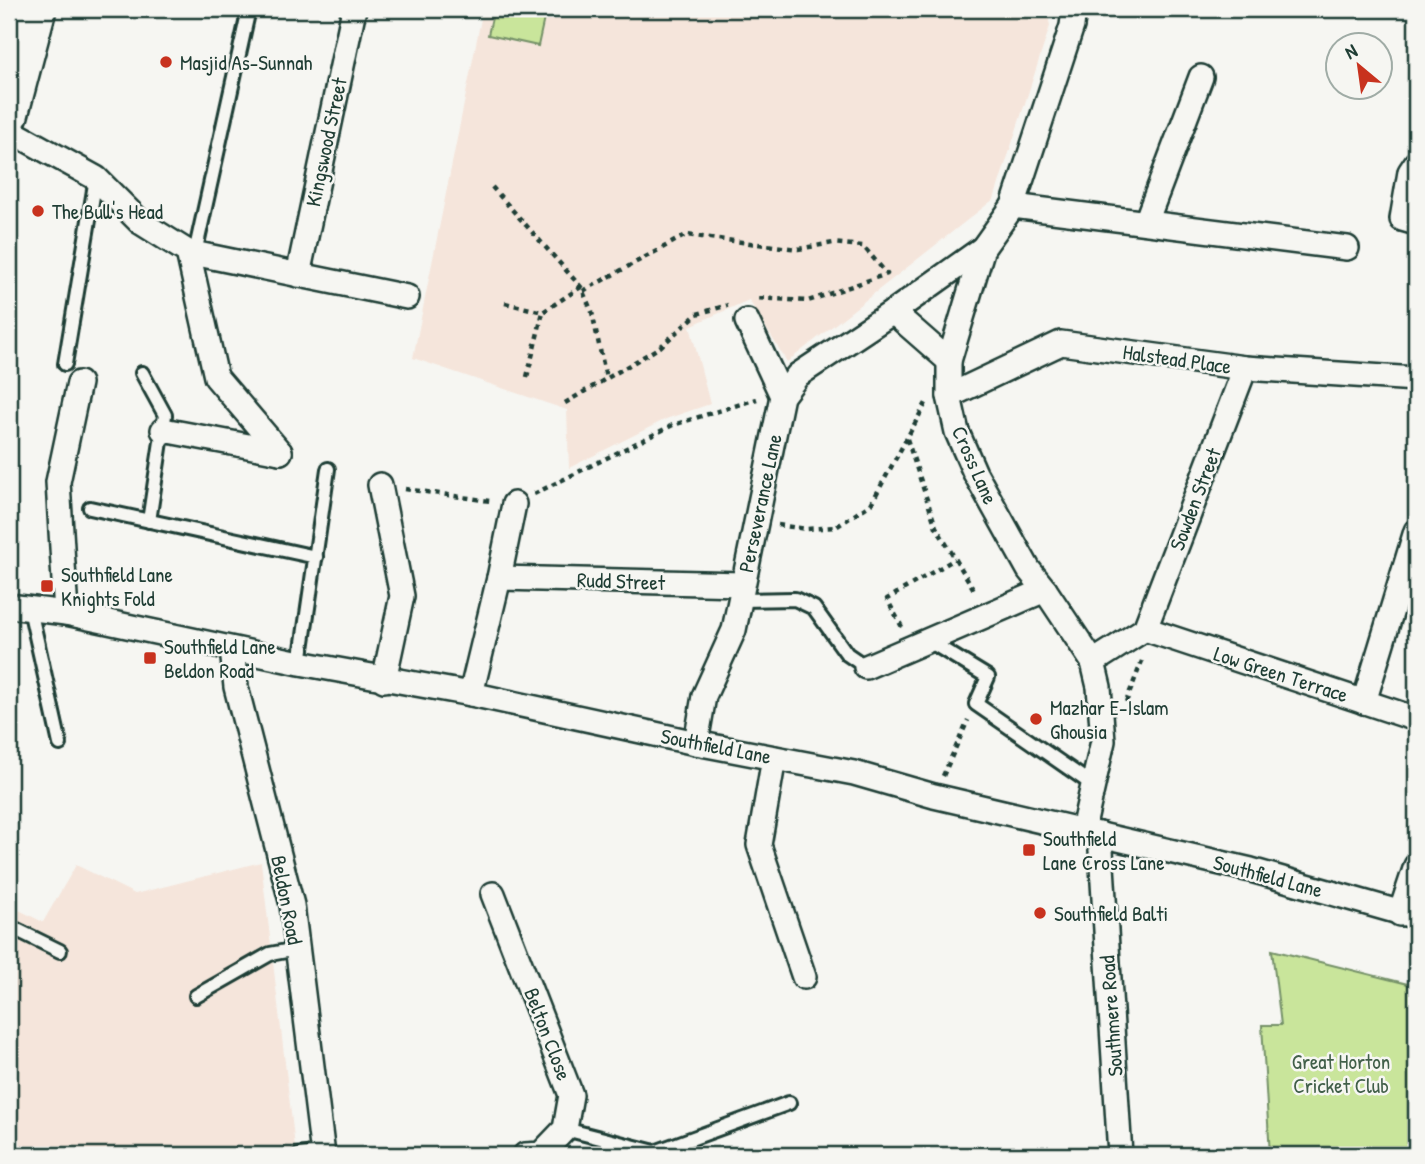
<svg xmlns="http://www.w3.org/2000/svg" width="1425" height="1164" font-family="'Patrick Hand',sans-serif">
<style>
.built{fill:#f5e5db}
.green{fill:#c9e59b;stroke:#749168;stroke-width:2}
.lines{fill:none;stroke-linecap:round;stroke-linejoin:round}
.service-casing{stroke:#1f3d34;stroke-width:18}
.minor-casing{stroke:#1f3d34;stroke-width:28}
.primary-casing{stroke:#1f3d34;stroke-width:42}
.path{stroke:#1f3d34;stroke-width:4.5;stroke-dasharray:5 5;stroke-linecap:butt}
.service{stroke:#f6f6f2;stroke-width:12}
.minor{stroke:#f6f6f2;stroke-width:23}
.primary{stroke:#f6f6f2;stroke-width:37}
.poi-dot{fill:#c8321e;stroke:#f6f6f2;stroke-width:2.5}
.labels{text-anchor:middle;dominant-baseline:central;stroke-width:5;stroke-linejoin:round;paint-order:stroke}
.poi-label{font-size:21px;fill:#1f3d34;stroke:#f6f6f2;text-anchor:start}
.street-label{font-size:21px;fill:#1f3d34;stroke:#f6f6f2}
.park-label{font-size:21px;fill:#415f49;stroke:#f6f6f2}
</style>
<rect width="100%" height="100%" fill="#f6f6f2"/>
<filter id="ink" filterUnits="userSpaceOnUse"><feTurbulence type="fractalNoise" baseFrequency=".0143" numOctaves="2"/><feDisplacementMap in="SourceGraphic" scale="14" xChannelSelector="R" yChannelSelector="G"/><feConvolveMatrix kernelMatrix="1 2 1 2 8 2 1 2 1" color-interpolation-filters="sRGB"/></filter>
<g filter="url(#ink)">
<g class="built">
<path d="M 483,9 L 1047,9 L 1050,26 L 994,199 L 787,362 L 749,300 L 690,326 L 710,404 L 666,419 L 569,468 L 567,410 L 413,358 Z"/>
<path d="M 261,862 L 296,1155 L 9,1155 L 9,905 L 43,922 L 76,865 L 135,894 Z"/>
</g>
<g class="green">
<path d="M 494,9 L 546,9 L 538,46 L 488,35 Z"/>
<path d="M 1272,950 L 1416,986 L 1416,1155 L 1270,1155 L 1262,1025 L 1281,1025 Z"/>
</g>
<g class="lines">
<g class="service-casing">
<g id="service">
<path d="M 195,253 L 249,9"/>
<path d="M 65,364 L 96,178"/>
<path d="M 142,373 L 165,415 L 149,521"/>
<path d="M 90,508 L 316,557"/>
<path d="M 739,600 L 795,599 L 814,608 L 847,654 L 866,667"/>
<path d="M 30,609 L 60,744"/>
<path d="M 929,641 L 988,677 L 976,704 L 1093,785"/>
<path d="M 300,663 L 328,469"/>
<path d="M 9,926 L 60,951"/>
<path d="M 196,996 L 270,954 L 297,949"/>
<path d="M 565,1129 L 655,1152 L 789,1103"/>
<path d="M 299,1155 L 322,1152"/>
</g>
</g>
<g class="minor-casing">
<g id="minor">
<path d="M 1074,9 L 1072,26 L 1013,206 L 983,248 L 949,361 L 949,396 L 957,432 L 975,473 L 1029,570 L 1045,590 L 1093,662 L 1099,687 L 1103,741 L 1083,830"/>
<path d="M 9,130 L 96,178 L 140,222 L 188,252 L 216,377 L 280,452"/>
<path d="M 1416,163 L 1410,172 L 1402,219 L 1416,223"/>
<path d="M 1013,206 L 1347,248"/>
<path d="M 1146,222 L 1201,77"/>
<path d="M 188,252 L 407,297"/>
<path d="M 298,275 L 354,9"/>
<path d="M 893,312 L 949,361"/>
<path d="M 747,321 L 782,396"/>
<path d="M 949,396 L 1061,343 L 1245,368 L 1416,379"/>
<path d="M 163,430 L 280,452"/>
<path d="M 380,485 L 402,596 L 384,680"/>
<path d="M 499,578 L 742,584"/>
<path d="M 9,606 L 66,613 L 300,663 L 471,694 L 696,743 L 854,773 L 934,796 L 1251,870 L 1416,917"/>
<path d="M 66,613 L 58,482 L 79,383"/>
<path d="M 1145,629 L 1416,719"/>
<path d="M 232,649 L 236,687 L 292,905 L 323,1155"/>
<path d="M 1093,662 L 1145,629 L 1245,368"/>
<path d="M 866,667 L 1045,590"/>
<path d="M 471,694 L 499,578 L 514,504"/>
<path d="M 1364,702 L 1416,531"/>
<path d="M 696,743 L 704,696 L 734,630 L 782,396 L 798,375 L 893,312 L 983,248"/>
<path d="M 774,758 L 759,845 L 804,977"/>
<path d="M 1100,834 L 1120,1155"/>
<path d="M 493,894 L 571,1095 L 565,1129 L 541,1154 L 525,1155"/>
<path d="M 1400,914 L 1416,866"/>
</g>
</g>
<g class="primary-casing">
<path id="primary" d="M 9,115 L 37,9"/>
</g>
<g class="path">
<path d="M 492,187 L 581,287 L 592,312 L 606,378"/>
<path d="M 583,291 L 686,235 L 798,249 L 833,243 L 863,246 L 887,274 L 808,301 L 756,298"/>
<path d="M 505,303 L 543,312 L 581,287"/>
<path d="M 527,377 L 543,312"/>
<path d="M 565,403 L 660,347 L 697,314 L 728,305"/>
<path d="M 907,439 L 936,527 L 976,593"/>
<path d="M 405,489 L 490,501"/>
<path d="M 534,494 L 673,425 L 757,399"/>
<path d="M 778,525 L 806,529 L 836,527 L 871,504 L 926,403"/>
<path d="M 902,627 L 887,599 L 955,559"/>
<path d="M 1126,702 L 1142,661"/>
<path d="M 943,776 L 968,720"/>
</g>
<use href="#service" class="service"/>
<use href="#minor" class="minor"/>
<use href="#primary" class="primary"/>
</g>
</g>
<g class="poi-dot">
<circle cx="166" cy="62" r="7"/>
<circle cx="38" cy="211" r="7"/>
<rect x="40" y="579" width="14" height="14" rx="3.5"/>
<rect x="143" y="651" width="14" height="14" rx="3.5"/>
<circle cx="1036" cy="719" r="7"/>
<rect x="1022" y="843" width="14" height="14" rx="3.5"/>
<circle cx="1040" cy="913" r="7"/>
</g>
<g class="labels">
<g class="poi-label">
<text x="180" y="62">Masjid As-Sunnah</text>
<text x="52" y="211">The Bull's Head</text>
<text x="61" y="574">Southfield Lane<tspan x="61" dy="24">Knights Fold</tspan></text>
<text x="164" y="646">Southfield Lane<tspan x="164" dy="24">Beldon Road</tspan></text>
<text x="1050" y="707">Mazhar E-Islam<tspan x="1050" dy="24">Ghousia</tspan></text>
<text x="1043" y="838">Southfield<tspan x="1043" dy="24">Lane Cross Lane</tspan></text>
<text x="1054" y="913">Southfield Balti</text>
</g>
<g class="street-label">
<text transform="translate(326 142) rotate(-78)">Kingswood Street</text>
<text transform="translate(1177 359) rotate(8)">Halstead Place</text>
<text transform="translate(975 465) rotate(66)">Cross Lane</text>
<text transform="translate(1195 499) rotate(-69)">Sowden Street</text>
<text transform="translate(760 503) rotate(-78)">Perseverance Lane</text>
<text transform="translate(621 581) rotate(2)">Rudd Street</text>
<text transform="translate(1281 674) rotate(18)">Low Green Terrace</text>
<text transform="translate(716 746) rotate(11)">Southfield Lane</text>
<text transform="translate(1268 876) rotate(15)">Southfield Lane</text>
<text transform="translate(287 900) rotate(79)">Beldon Road</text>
<text transform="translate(1111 1016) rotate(-94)">Southmere Road</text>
<text transform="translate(548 1034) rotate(69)">Belton Close</text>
</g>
<g class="park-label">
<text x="1341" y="1061">Great Horton<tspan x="1341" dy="24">Cricket Club</tspan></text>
</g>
</g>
<rect width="1425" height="1164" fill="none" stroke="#f6f6f2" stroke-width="35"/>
<rect x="18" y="18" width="1390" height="1129" fill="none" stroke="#1f3d34" stroke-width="2.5" filter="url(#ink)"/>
<g transform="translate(1359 66) rotate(331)"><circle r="33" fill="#f6f6f2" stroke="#a0aca6" stroke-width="2"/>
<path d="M0-5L12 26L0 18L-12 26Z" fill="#c8321e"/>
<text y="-10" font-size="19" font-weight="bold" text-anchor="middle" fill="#1f3d34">N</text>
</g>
</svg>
